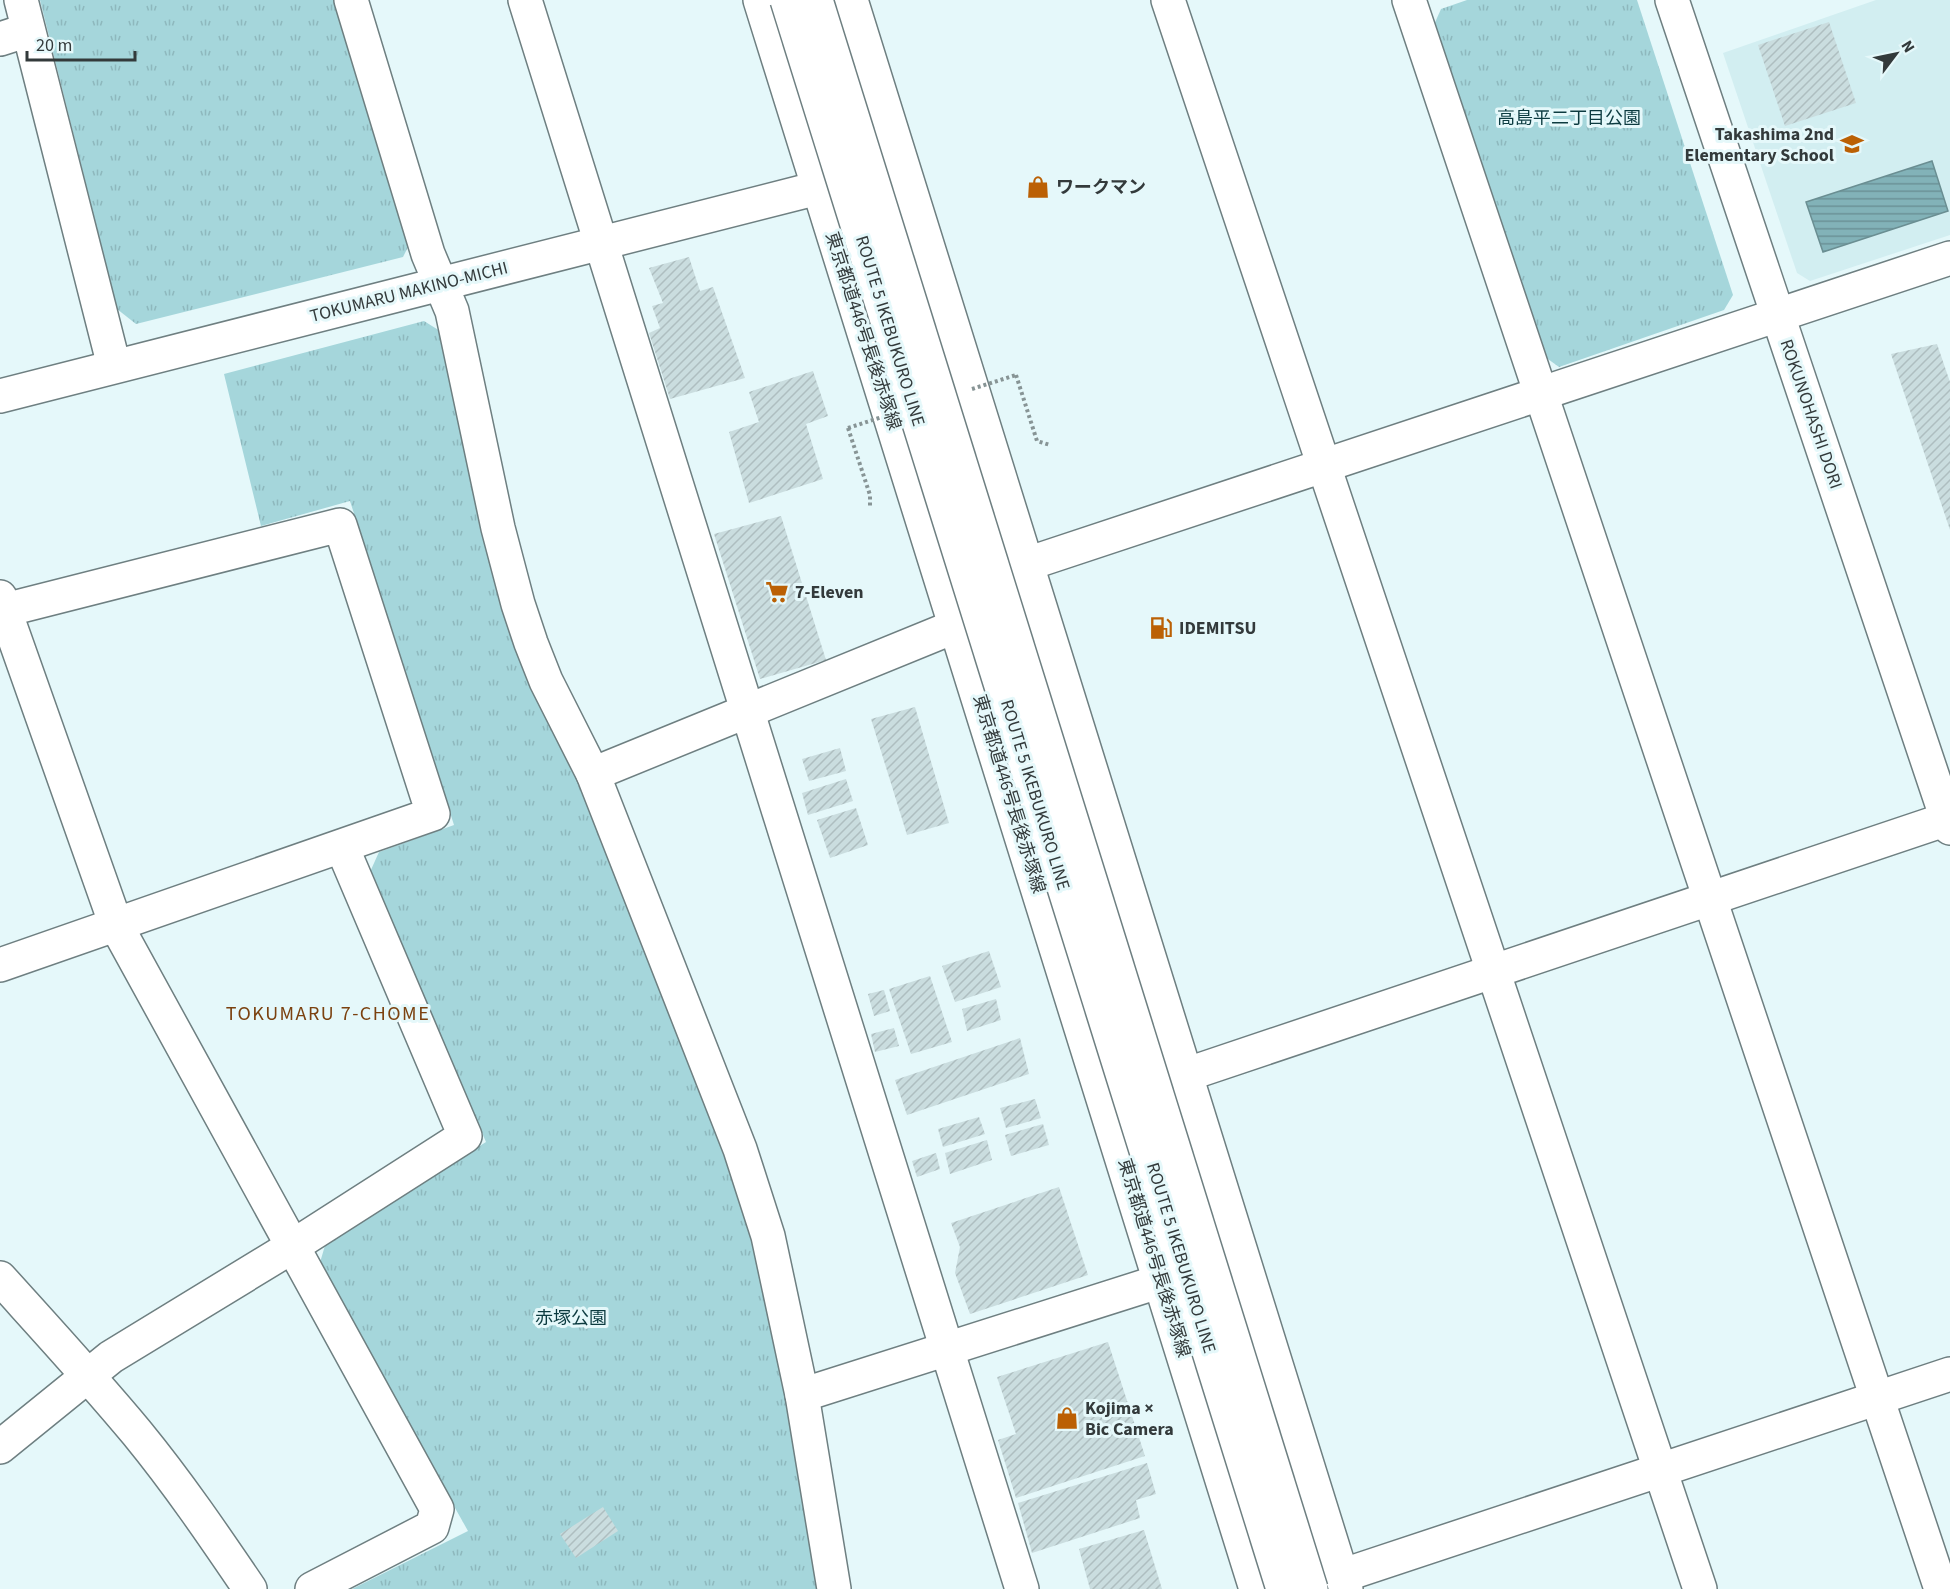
<svg xmlns="http://www.w3.org/2000/svg" width="1950" height="1589" font-family="'Source Sans 3','Noto Sans JP',sans-serif">
<style>
.built{fill:#d2eef1}
.park{fill:url(#park-tufts)}
.water{fill:url(#water-rules);stroke:#6a8e92;stroke-width:1.5}
.building{fill:url(#building-hatch)}
.lines{fill:none;stroke-linecap:round;stroke-linejoin:round}
.street-casing{stroke:#6e7f81;stroke-width:36}
.secondary-casing{stroke:#6e7f81;stroke-width:36}
.path{stroke:#879495;stroke-width:4;stroke-dasharray:3 3;stroke-linecap:butt}
.street{stroke:#fff;stroke-width:33}
.secondary{stroke:#fff;stroke-width:33}
.highway-bridge-casing{stroke:#6e7f81;stroke-width:36;stroke-linecap:butt}
.path-bridge{stroke:#879495;stroke-width:4;stroke-dasharray:3 3;stroke-linecap:butt}
.highway-bridge{stroke:#fff;stroke-width:33}
.labels{text-anchor:middle;dominant-baseline:central;stroke-width:6;stroke-linejoin:round;paint-order:stroke}
.park-label{font-size:18px;fill:#0c3b40;stroke:#e5f8fa}
.poi-label{font-size:18px;font-weight:bold;fill:#333a3b;stroke:#e5f8fa;text-anchor:start}
.street-label{font-size:18px;fill:#333a3b;stroke:#e5f8fa}
.neighbourhood-label{font-size:20px;letter-spacing:1.5px;fill:#7b410f;stroke:#e5f8fa}
</style>
<defs>
<pattern id="park-tufts" width="24" height="20" patternUnits="userSpaceOnUse" patternTransform="scale(1.5)"><rect width="24" height="20" fill="#a5d6db"/><path d="M3 7l-1-3M5 7V3M7 7l1-3M15 17l-1-3M17 17v-4M19 17l1-3" fill="none" stroke="#8eb8bd"/></pattern>
<pattern id="water-rules" width="6" height="5" patternUnits="userSpaceOnUse" patternTransform="scale(1.5)"><rect width="6" height="5" fill="#82b2b8"/><path d="M0 2.5h6" fill="none" stroke="#6b9297"/></pattern>
<pattern id="building-hatch" width="6" height="6" patternUnits="userSpaceOnUse" patternTransform="scale(1.5)"><rect width="6" height="6" fill="#cadddf"/><path d="M-1 1l2-2M0 6l6-6M5 7l2-2" fill="none" stroke="#aebec0"/></pattern>
</defs>
<rect width="100%" height="100%" fill="#e5f8fa"/>
<path class="built" d="M 1876,0 L 1950,0 L 1950,235 L 1810,281 L 1797,273 L 1723,53 Z"/>
<g class="park">
<path d="M 40,0 L 337,0 L 413,237 L 403,257 L 136,324 L 117,309 Z"/>
<path d="M 1467,0 L 1637,0 L 1733,295 L 1724,310 L 1559,367 L 1541,354 L 1433,27 L 1441,9 Z"/>
<path d="M 424,321 L 448,336 L 581,779 L 726,1151 L 752,1240 L 786,1400 L 819,1589 L 352,1589 L 468,1531 L 319,1266 L 326,1242 L 486,1142 L 370,872 L 379,852 L 454,825 L 350,501 L 261,526 L 224,374 Z"/>
</g>
<path class="water" d="M 1932,161 L 1948,211 L 1823,252 L 1806,202 Z"/>
<g class="building">
<path d="M 1829,22 L 1856,103 L 1785,126 L 1758,45 Z"/>
<path d="M 689,257 L 700,291 L 713,287 L 745,378 L 670,399 L 649,333 L 660,328 L 652,306 L 663,303 L 649,268 Z"/>
<path d="M 1937,344 L 1950,382 L 1950,530 L 1891,354 Z"/>
<path d="M 813,371 L 828,416 L 806,424 L 823,479 L 749,503 L 729,432 L 759,422 L 749,392 Z"/>
<path d="M 781,516 L 826,660 L 760,679 L 714,534 Z"/>
<path d="M 915,707 L 949,823 L 907,835 L 871,719 Z"/>
<path d="M 840,748 L 846,771 L 809,781 L 802,759 Z"/>
<path d="M 846,779 L 853,801 L 808,815 L 802,793 Z"/>
<path d="M 856,808 L 868,845 L 830,858 L 817,820 Z"/>
<path d="M 989,951 L 1001,987 L 955,1002 L 942,966 Z"/>
<path d="M 930,976 L 952,1042 L 911,1054 L 889,989 Z"/>
<path d="M 884,990 L 890,1011 L 874,1016 L 868,994 Z"/>
<path d="M 996,999 L 1001,1020 L 967,1031 L 962,1009 Z"/>
<path d="M 894,1028 L 899,1046 L 875,1052 L 871,1034 Z"/>
<path d="M 1020,1038 L 1029,1074 L 907,1115 L 895,1080 Z"/>
<path d="M 1035,1099 L 1041,1118 L 1006,1128 L 1000,1108 Z"/>
<path d="M 979,1117 L 985,1134 L 943,1147 L 938,1129 Z"/>
<path d="M 1043,1124 L 1049,1145 L 1011,1156 L 1005,1135 Z"/>
<path d="M 987,1140 L 992,1160 L 950,1174 L 945,1153 Z"/>
<path d="M 936,1153 L 940,1169 L 917,1177 L 912,1161 Z"/>
<path d="M 1059,1187 L 1088,1275 L 970,1314 L 955,1273 L 960,1247 L 951,1223 Z"/>
<path d="M 1108,1342 L 1145,1456 L 1016,1498 L 998,1440 L 1016,1434 L 997,1377 Z"/>
<path d="M 1147,1463 L 1156,1494 L 1136,1500 L 1140,1518 L 1032,1553 L 1018,1503 Z"/>
<path d="M 603,1507 L 618,1531 L 576,1558 L 560,1534 Z"/>
<path d="M 1144,1530 L 1162,1589 L 1090,1589 L 1079,1549 Z"/>
</g>
<g class="lines">
<g class="street-casing">
<g id="street">
<path d="M 21,0 L 114,366"/>
<path d="M 351,0 L 428,254 L 452,311 L 498,528 L 518,604 L 531,643 L 546,681 L 593,774 L 740,1149 L 768,1236 L 802,1395 L 834,1589"/>
<path d="M 525,0 L 1022,1589"/>
<path d="M 1168,0 L 1700,1589"/>
<path d="M 1409,0 L 1941,1589"/>
<path d="M 0,39 L 28,30"/>
<path d="M 1027,564 L 1950,258"/>
<path d="M 0,597 L 116,925 L 437,1509 L 432,1527 L 312,1589"/>
<path d="M 593,774 L 956,626"/>
<path d="M 0,965 L 433,814 L 340,525 L 5,610"/>
<path d="M 1185,1075 L 1947,819"/>
<path d="M 802,1395 L 1161,1281"/>
<path d="M 0,1447 L 111,1357 L 293,1246 L 465,1136 L 342,847"/>
<path d="M 1341,1576 L 1950,1374"/>
</g>
</g>
<g class="secondary-casing">
<g id="secondary">
<path d="M 760,0 L 1256,1589"/>
<path d="M 851,0 L 1346,1589"/>
<path d="M 1672,0 L 1950,828"/>
<path d="M 0,396 L 818,188"/>
<path d="M 0,1278 C 46,1329 93,1380 137,1433 C 178,1483 214,1536 250,1589"/>
</g>
</g>
<g class="path">
<path d="M 1016,375 L 1037,441 L 1050,445"/>
<path d="M 848,428 L 870,495 L 870,507"/>
</g>
<use href="#street" class="street"/>
<use href="#secondary" class="secondary"/>
<g class="highway-bridge-casing">
<g id="highway-bridge">
<path d="M 787,0 L 1283,1589"/>
<path d="M 816,0 L 1311,1589"/>
</g>
</g>
<g class="path-bridge">
<path d="M 972,389 L 1016,375"/>
<path d="M 848,428 L 882,417"/>
</g>
<use href="#highway-bridge" class="highway-bridge"/>
</g>
<defs>
<g id="school-bare" transform="scale(1.8)"><path d="M0-5L7-2L0 1L-7-2ZM-4 1L0 2.5L4 1V4Q0 6-4 4Z" fill="#bb6004" stroke="#e5f8fa" stroke-width="2.5" paint-order="stroke"/></g>
<g id="shop-bare" transform="scale(1.8)"><path d="M-5-2.5h2.3a2.7 3.5 0 0 1 5.4 0H5L5.5 6h-11ZM-1.5-2.5h3a1.5 2.3 0 0 0-3 0Z" fill="#bb6004" stroke="#e5f8fa" stroke-width="2.5" paint-order="stroke"/></g>
<g id="supermarket-bare" transform="scale(1.8)"><path d="M-6-5.5h2.5l.6 2H6L4.5 2H-2.5L-4.4-4H-6ZM-1.5 3.2a1.3 1.3 0 1 0 .1 0ZM3 3.2a1.3 1.3 0 1 0 .1 0Z" fill="#bb6004" stroke="#e5f8fa" stroke-width="2.5" paint-order="stroke"/></g>
<g id="fuel-bare" transform="scale(1.8)"><path d="M-5.5-6h7V0h2V4h1.3V-2.5L3-4.5l.8-.8L6-3V5H2.5V1h-1V6h-7ZM-4.2-4.7v3.2H.2V-4.7Z" fill="#bb6004" stroke="#e5f8fa" stroke-width="2.5" paint-order="stroke"/></g>
</defs>
<g fill-rule="evenodd">
<use href="#school-bare" x="1852" y="144"/>
<use href="#shop-bare" x="1038" y="187"/>
<use href="#supermarket-bare" x="777" y="592"/>
<use href="#fuel-bare" x="1161" y="628"/>
<use href="#shop-bare" x="1067" y="1418"/>
</g>
<g class="labels">
<g class="park-label">
<text x="1569" y="118">高島平二丁目公園</text>
<text x="571" y="1318">赤塚公園</text>
</g>
<g class="poi-label">
<text x="1834" y="134" text-anchor="end">Takashima 2nd<tspan x="1834" dy="21">Elementary School</tspan></text>
<text x="1056" y="187">ワークマン</text>
<text x="795" y="592">7-Eleven</text>
<text x="1179" y="628">IDEMITSU</text>
<text x="1085" y="1408">Kojima ×<tspan x="1085" dy="21">Bic Camera</tspan></text>
</g>
<g class="street-label">
<text transform="translate(409 292) rotate(-14)">TOKUMARU MAKINO-MICHI</text>
<text transform="translate(863 331) rotate(72)">東京都道446号長後赤塚線</text>
<text transform="translate(890 331) rotate(73)">ROUTE 5 IKEBUKURO LINE</text>
<text transform="translate(1811 414) rotate(71)">ROKUNOHASHI DORI</text>
<text transform="translate(1009 794) rotate(73)">東京都道446号長後赤塚線</text>
<text transform="translate(1035 795) rotate(73)">ROUTE 5 IKEBUKURO LINE</text>
<text transform="translate(1154 1258) rotate(73)">東京都道446号長後赤塚線</text>
<text transform="translate(1181 1258) rotate(73)">ROUTE 5 IKEBUKURO LINE</text>
</g>
<g class="neighbourhood-label">
<text x="328" y="1014">TOKUMARU 7-CHOME</text>
</g>
</g>
<g transform="translate(1896 54) rotate(58)" stroke="#e5f8fa" stroke-width="4.5" paint-order="stroke">
<path d="M0-4.5L10 22L0 15L-10 22Z" fill="#333a3b"/>
<text y="-9" font-size="16" font-weight="bold" text-anchor="middle" fill="#333a3b">N</text>
</g>
<path d="M27 51v9h108v-9" fill="none" stroke="#333a3b" stroke-width="3"/>
<text x="36" y="51" font-size="18" fill="#333a3b" stroke="#e5f8fa" stroke-width="4.5" paint-order="stroke">20 m</text>
</svg>
